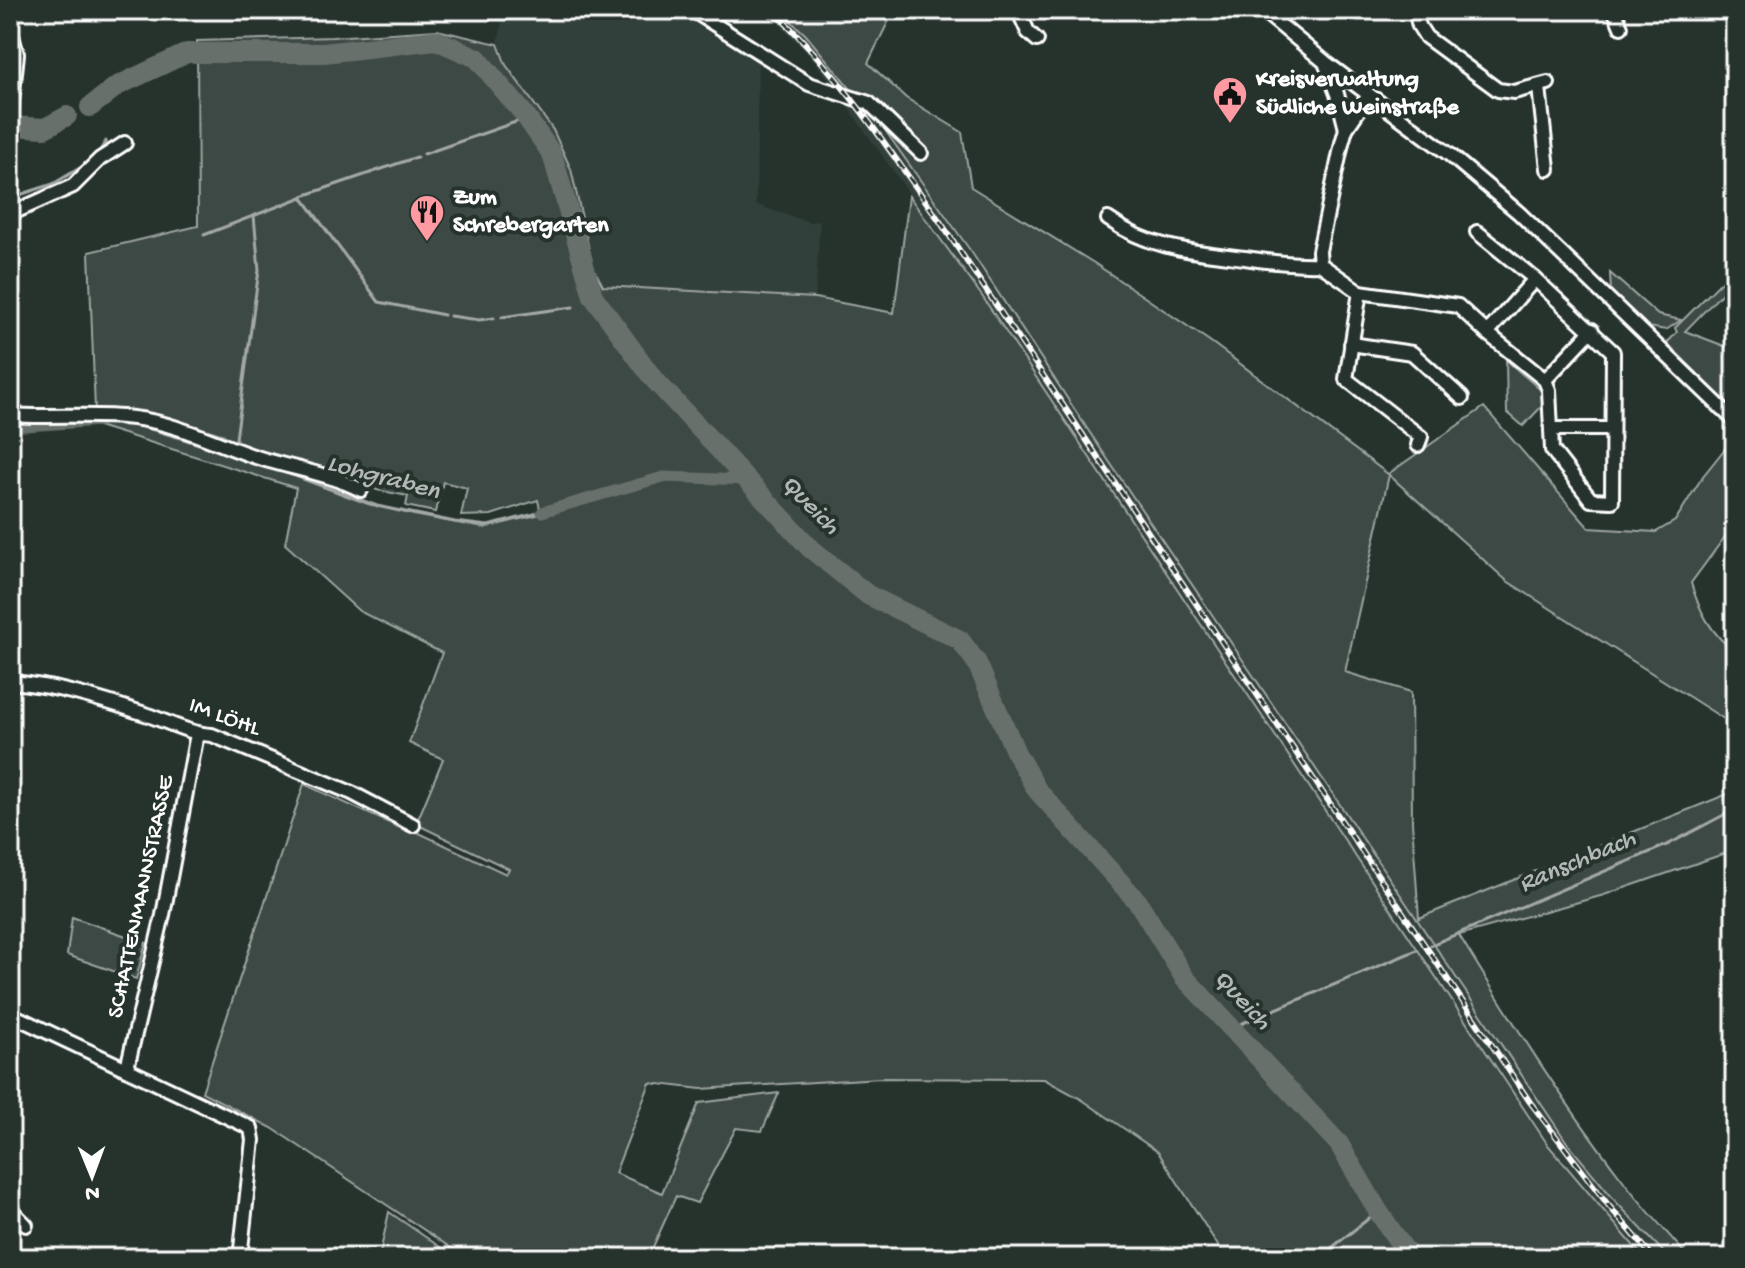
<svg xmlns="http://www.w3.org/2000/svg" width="1745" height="1268" font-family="'Gochi Hand',sans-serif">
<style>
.built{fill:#333f3a}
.green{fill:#3e4944;stroke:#9ea4a2;stroke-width:2}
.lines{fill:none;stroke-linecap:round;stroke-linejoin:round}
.stream{stroke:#a4a9a7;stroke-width:3}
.canal{stroke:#67706c;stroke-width:11}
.river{stroke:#67706c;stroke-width:20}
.minor-casing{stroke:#fff;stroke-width:18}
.minor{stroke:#26332d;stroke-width:12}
.rail-casing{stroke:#fff;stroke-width:6}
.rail{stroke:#26332d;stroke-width:3;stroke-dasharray:9;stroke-linecap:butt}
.labels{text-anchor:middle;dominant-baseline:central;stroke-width:8;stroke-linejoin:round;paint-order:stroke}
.poi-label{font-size:24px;font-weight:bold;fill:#fff;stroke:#26332d;text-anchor:start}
.street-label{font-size:24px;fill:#fff;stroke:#26332d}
.water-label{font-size:26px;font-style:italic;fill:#b3b8b6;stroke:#26332d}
</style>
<rect width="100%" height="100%" fill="#26332d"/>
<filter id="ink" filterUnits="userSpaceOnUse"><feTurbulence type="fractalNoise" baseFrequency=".0125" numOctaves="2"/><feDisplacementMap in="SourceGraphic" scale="16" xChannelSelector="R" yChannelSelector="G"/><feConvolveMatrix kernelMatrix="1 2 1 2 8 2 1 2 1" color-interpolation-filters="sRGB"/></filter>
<g filter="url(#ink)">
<g class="built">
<path d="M 504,10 L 692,10 L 758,51 L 756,205 L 809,222 L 820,221 L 815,298 L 603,286 L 593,267 L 571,169 L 553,130 L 506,65 L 498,44 Z"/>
<path d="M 765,10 L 779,10 L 806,35 L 854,93 L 835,88 L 815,61 Z"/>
<path d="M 847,106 L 863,106 L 925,186 L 1568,1144 L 1617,1203 L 1669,1258 L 1644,1258 L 1548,1145 L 982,296 Z"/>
</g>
<g class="green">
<path d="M 779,10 L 894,10 L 868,63 L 906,98 L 962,132 L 971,187 L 1094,263 L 1211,342 L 1388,474 L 1484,407 L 1589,528 L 1656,532 L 1675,521 L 1703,476 L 1735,436 L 1735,523 L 1691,583 C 1699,610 1711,634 1735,652 L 1735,726 L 1507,581 L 1389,475 L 1345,672 L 1411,692 L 1412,822 L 1419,918 L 1735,791 L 1735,850 L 1604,895 L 1459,935 C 1510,1018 1562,1101 1622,1179 C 1642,1206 1667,1232 1689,1258 L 1669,1258 L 1617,1203 L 1568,1144 L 1086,427 L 972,253 L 864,101 L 854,93 L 806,35 Z"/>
<path d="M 437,30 L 498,44 L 506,65 L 553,130 L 571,169 L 593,267 L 603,286 L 815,298 L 894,313 L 909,196 L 982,296 L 1548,1145 L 1644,1258 L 1226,1258 L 1158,1152 L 1081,1099 L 1044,1079 L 881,1078 L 701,1089 L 650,1083 L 615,1173 L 662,1193 L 699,1103 L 779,1093 L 762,1131 L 736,1128 L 697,1203 L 676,1196 L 648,1258 L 466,1258 L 272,1128 L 202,1092 L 304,784 L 411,833 L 413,830 L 506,874 L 509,869 L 416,824 L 443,759 L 409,743 L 442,653 L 359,611 L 285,544 L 296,488 L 95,425 L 95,420 L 132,424 L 179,438 L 294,476 L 368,504 L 414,515 L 484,528 L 541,514 L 538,500 L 491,515 L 461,516 L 467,488 L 443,482 L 435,512 L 406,506 L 408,496 L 377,490 L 361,482 L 360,486 L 237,448 L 224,435 L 192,425 L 95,411 L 89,252 L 198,226 L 197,41 L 332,37 Z"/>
<path d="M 1610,273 L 1658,315 L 1681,320 L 1666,330 L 1648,327 L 1611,291 Z"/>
<path d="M 1735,273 L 1735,285 L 1727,288 L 1685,331 L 1735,350 L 1735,411 L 1667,343 L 1677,332 L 1675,328 L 1721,282 Z"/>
<path d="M 1506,360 L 1543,392 L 1543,405 L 1523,426 L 1507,412 Z"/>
<path d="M 72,917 L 146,943 L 136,979 L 67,955 Z"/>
<path d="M 389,1212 L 456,1258 L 379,1258 Z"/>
</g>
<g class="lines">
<g class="stream">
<path d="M 424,154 L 527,118"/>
<path d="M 97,155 L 106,141"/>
<path d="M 303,196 L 417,157"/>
<path d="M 10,198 L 53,184 L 88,163"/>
<path d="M 204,235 L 302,197 L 379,302 L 444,315"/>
<path d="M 450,316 L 479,320 L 494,318"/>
<path d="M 502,317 L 573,307"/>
<path d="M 141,425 L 228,453"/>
<path d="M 235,446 L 259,270 L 254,216"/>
<path d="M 277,469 L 377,506 L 455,522 L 488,526 L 542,512"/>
<path d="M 1431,945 L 1669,844 L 1735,809"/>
<path d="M 1231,1028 L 1417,950"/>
<path d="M 1319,1258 L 1378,1211"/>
</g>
<g class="canal">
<path d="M 10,427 L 101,421"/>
<path d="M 542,512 L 663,477 L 748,480"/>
</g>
<g class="river">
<path d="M 90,107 L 117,86 L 187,53 L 324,53 L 436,40 L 477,58 L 524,114 L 552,154 L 593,296 L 652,377 L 810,548 L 868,595 L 960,640 L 977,663 L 1016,753 L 1037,790 L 1138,902 L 1184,977 L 1339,1144 L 1378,1211 L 1410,1258"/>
<path d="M 10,126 L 45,128 L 67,116"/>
</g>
<g class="minor-casing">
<g id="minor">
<path d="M 692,10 L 809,84 L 869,103 L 921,153"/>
<path d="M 1018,10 L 1028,32 L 1037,40"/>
<path d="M 1262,10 L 1325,62 L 1450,155 L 1519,213 L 1735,421"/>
<path d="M 1415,10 L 1419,26 L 1426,37 L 1498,90 L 1514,92 L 1548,83"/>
<path d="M 1614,10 L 1621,27"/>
<path d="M 10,29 L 17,54 L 10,120"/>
<path d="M 1326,65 L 1337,94 L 1346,129"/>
<path d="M 1539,87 L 1548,169"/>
<path d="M 10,214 L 73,186 L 100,159 L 125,143"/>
<path d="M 1108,219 C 1149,249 1196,252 1245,258 C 1271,262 1294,265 1320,264 L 1319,251 L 1342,143 L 1346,129 L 1369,95"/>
<path d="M 1477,232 L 1535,279 L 1613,352 L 1612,501 L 1591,500 L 1552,450 L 1549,390 L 1545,380 L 1487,333"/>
<path d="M 1320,264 L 1360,292 L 1458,306 L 1487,333 L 1535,279"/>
<path d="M 1360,292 L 1346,379 L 1421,437 L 1418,445"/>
<path d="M 1351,344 L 1412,353 L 1462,398"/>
<path d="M 1545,380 L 1592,330"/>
<path d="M 10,415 C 51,418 92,413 133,418 C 175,423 210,441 250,455 C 287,468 326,472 361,490"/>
<path d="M 1551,429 L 1612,429"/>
<path d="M 10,682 C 54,685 100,699 142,713 C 164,720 189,734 212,735 L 352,793 L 413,825"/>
<path d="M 10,1014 L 251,1128 L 253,1140 L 240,1258"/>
<path d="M 127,1068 L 163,915 L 197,734"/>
<path d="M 10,1209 L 26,1225"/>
</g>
</g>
<use href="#minor" class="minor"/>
<g class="rail-casing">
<path id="rail" d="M 772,10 C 838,71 887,147 939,220 L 1530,1102 L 1609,1206 L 1654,1258"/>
</g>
<use href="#rail" class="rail"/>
</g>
</g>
<defs>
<g id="civic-pin" transform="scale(1.8)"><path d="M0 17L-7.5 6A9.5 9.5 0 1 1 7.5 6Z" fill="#ff9aa2" stroke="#26332d"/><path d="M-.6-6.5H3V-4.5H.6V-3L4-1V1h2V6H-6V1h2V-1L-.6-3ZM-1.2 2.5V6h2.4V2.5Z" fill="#111"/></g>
<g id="restaurant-pin" transform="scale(1.8)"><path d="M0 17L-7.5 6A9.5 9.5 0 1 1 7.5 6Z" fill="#ff9aa2" stroke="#26332d"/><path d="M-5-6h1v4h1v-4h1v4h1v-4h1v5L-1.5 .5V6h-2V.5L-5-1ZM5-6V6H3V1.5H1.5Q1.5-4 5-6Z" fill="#111"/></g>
</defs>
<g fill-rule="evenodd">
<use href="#civic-pin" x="1230" y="94"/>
<use href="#restaurant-pin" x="427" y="212"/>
</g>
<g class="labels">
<g class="poi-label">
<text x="1256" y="80">Kreisverwaltung<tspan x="1256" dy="28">Südliche Weinstraße</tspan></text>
<text x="453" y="198">Zum<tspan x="453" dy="28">Schrebergarten</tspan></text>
</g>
<g class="street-label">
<text transform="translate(224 718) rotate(20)">IM LÖHL</text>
<text transform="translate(142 897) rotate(-78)">SCHATTENMANNSTRASSE</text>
</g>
<g class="water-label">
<text transform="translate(383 479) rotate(15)">Lohgraben</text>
<text transform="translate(809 506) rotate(46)">Queich</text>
<text transform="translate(1578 863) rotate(-23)">Ranschbach</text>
<text transform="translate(1241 1001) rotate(47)">Queich</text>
</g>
</g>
<rect width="1745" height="1268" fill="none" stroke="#26332d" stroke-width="40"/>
<rect x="20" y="20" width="1705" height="1228" fill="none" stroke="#fff" stroke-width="3" filter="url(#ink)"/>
<g transform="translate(92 1176) rotate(179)" stroke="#26332d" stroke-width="6" paint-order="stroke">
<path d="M0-6L14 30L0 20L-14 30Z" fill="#ffffff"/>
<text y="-12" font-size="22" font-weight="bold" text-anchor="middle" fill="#ffffff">N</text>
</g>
</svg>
